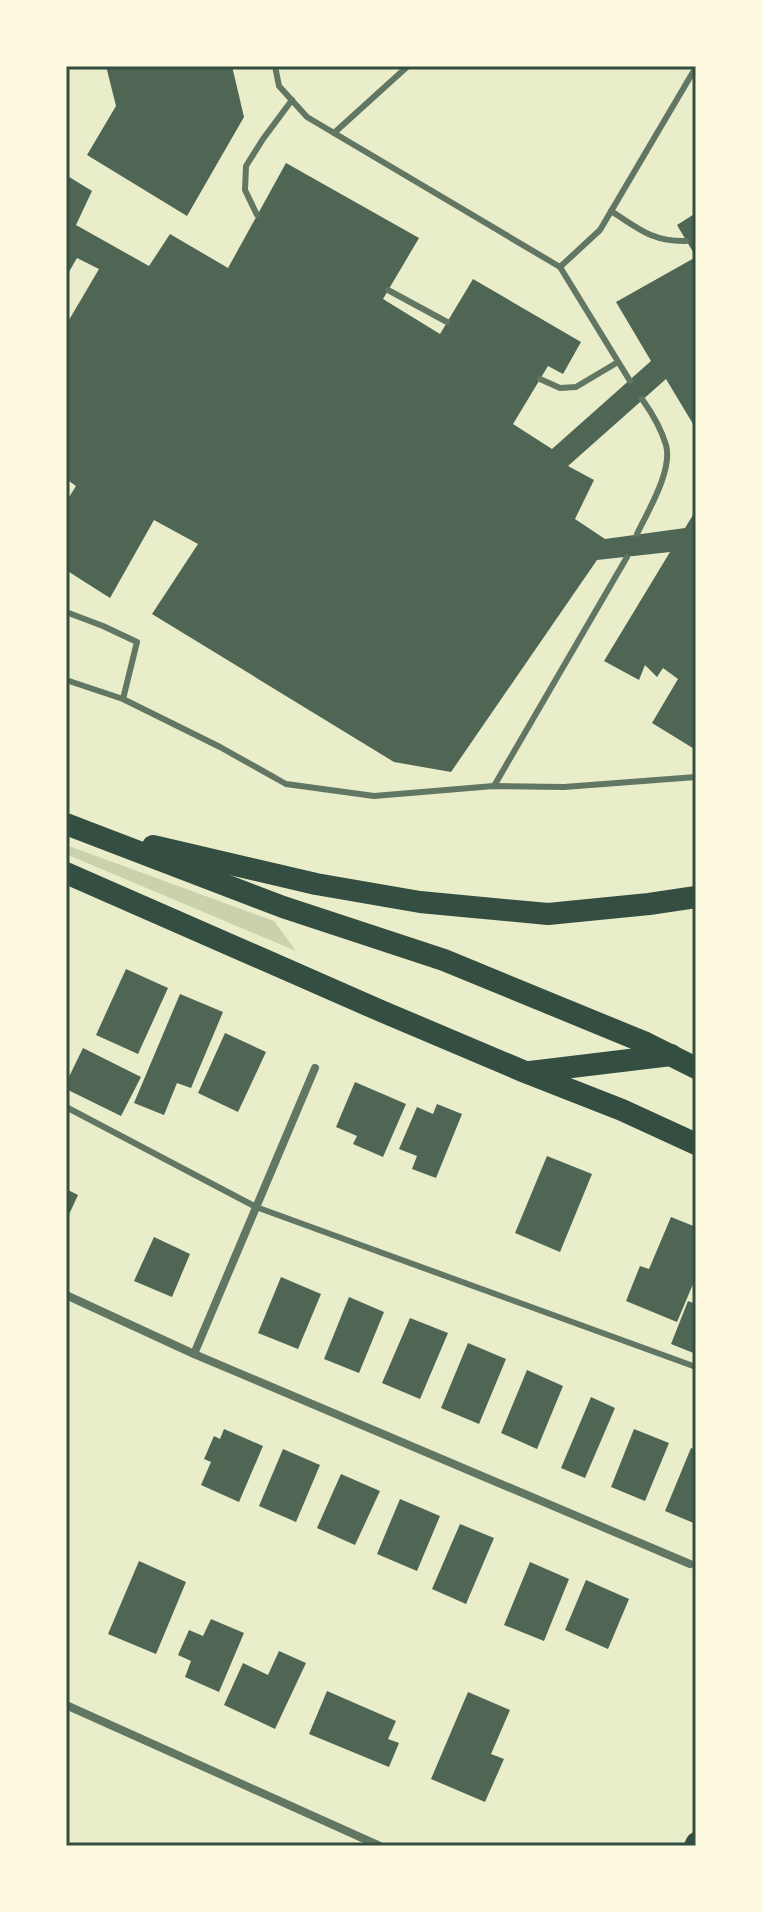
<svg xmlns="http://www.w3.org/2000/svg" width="762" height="1912" font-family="'Roboto Serif',serif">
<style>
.green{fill:#cad2ad}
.building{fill:#4f6655}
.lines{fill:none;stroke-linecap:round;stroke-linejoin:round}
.service{stroke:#617663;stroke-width:6}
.minor{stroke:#617663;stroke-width:8}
.primary{stroke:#344e41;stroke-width:20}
.trunk{stroke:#344e41;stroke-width:22}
.neatline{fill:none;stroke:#344e41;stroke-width:3}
</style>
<rect width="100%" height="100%" fill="#e9edc9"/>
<path class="green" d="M 66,845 L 274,921 L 296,951 L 66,854 Z"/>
<g class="building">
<path d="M 106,66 L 232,66 L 244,117 L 187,216 L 87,155 L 116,106 Z"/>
<path d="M 286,163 L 419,238 L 383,299 L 440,334 L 473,279 L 581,342 L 563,374 L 548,366 L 513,424 L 552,449 L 651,361 L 616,302 L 696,257 L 677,225 L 696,213 L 696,429 L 666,379 L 568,466 L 594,480 L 575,519 L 605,539 L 685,528 L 696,510 L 696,750 L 652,723 L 678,679 L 663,668 L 657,677 L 645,665 L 639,680 L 604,661 L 670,552 L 597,560 L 451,772 L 394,762 L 152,614 L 198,544 L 154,520 L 110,598 L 66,570 L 66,502 L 76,486 L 66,479 L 66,325 L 99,269 L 77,258 L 66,277 L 66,175 L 92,191 L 76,225 L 149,266 L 170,234 L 228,268 Z"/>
<path d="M 126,969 L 168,988 L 138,1054 L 96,1035 Z"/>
<path d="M 180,994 L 223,1012 L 191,1088 L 177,1083 L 164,1115 L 134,1103 Z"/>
<path d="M 225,1033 L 266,1052 L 238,1112 L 198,1093 Z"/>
<path d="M 83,1048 L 141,1077 L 121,1116 L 66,1089 L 66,1083 Z"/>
<path d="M 355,1082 L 406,1104 L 383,1157 L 353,1144 L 357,1136 L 336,1127 Z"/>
<path d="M 437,1104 L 462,1114 L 436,1178 L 412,1169 L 417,1156 L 399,1149 L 417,1107 L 433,1114 Z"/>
<path d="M 547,1156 L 592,1174 L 560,1252 L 515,1233 Z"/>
<path d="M 66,1189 L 78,1195 L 66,1221 Z"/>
<path d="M 671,1217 L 696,1227 L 696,1277 L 677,1322 L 626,1301 L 640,1266 L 649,1269 Z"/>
<path d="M 154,1237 L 190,1254 L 172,1297 L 134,1281 Z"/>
<path d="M 281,1277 L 321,1294 L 298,1349 L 258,1333 Z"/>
<path d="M 349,1297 L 384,1312 L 359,1373 L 324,1359 Z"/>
<path d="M 688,1301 L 696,1304 L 696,1354 L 671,1344 Z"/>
<path d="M 410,1318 L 448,1333 L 420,1399 L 382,1383 Z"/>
<path d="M 468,1343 L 506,1359 L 479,1424 L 441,1408 Z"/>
<path d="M 527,1370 L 563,1386 L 537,1449 L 501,1433 Z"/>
<path d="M 591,1397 L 615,1408 L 585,1478 L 561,1468 Z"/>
<path d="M 224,1429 L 263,1446 L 239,1502 L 201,1485 L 211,1462 L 204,1459 L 214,1436 L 220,1439 Z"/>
<path d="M 634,1429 L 669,1443 L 645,1501 L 611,1487 Z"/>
<path d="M 691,1448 L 696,1450 L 696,1524 L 665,1511 Z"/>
<path d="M 283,1449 L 320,1465 L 296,1522 L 259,1506 Z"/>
<path d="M 341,1474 L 380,1491 L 355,1545 L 317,1528 Z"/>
<path d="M 400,1499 L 440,1516 L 417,1571 L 377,1554 Z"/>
<path d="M 460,1524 L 494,1538 L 466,1604 L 432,1589 Z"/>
<path d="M 139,1561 L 186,1582 L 156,1654 L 108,1634 Z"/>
<path d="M 530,1562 L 569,1579 L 544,1641 L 504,1625 Z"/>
<path d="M 586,1580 L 629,1599 L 608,1649 L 565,1630 Z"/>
<path d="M 211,1619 L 244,1633 L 219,1692 L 185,1677 L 191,1661 L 178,1655 L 189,1630 L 203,1636 Z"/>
<path d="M 279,1651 L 306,1663 L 275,1729 L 224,1705 L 243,1663 L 268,1675 Z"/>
<path d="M 327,1691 L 396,1721 L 388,1739 L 399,1743 L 389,1767 L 309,1734 Z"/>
<path d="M 468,1692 L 510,1710 L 491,1754 L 504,1759 L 485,1802 L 431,1779 Z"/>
</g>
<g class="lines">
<g class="service">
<path d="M 275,66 L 279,86 L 307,117 L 560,267 L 600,230 L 696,67"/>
<path d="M 334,133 L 408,66"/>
<path d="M 611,211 C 638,228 652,242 686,241"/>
<path d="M 257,215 L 245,190 L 246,166 L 263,139 L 292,100"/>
<path d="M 560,267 L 630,381"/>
<path d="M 388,290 L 447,322"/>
<path d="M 540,379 L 560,388 L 576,387 L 618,362"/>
<path d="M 637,534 C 648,511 673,470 666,445 C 661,428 652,413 642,399"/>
<path d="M 66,612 L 103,626 L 137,642 L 123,699 L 220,747 L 286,784 L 374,796 L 494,786 L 564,787 L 696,777"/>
<path d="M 66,680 L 123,699"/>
<path d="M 494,786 L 627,557"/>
<path d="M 66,1107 L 256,1207 L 696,1367"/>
</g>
<g class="minor">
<path d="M 66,1295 L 194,1354 L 690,1564"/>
<path d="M 194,1354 L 315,1068"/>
<path d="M 66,1705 L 380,1846"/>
</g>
<path class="primary" d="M 694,1846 L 696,1842"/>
<g class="trunk">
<path d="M 66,824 L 283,907 L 444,960 L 646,1043 L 696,1068"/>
<path d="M 153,846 L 316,884 L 420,902 L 548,914 L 649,904 L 696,897"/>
<path d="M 66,873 L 381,1011 L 525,1072 L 622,1110 L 696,1144"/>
<path d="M 530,1072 L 671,1055"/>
</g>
</g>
<rect width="762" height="1912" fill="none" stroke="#fefae0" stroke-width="136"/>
<rect x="68" y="68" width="626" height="1776" class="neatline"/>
</svg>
